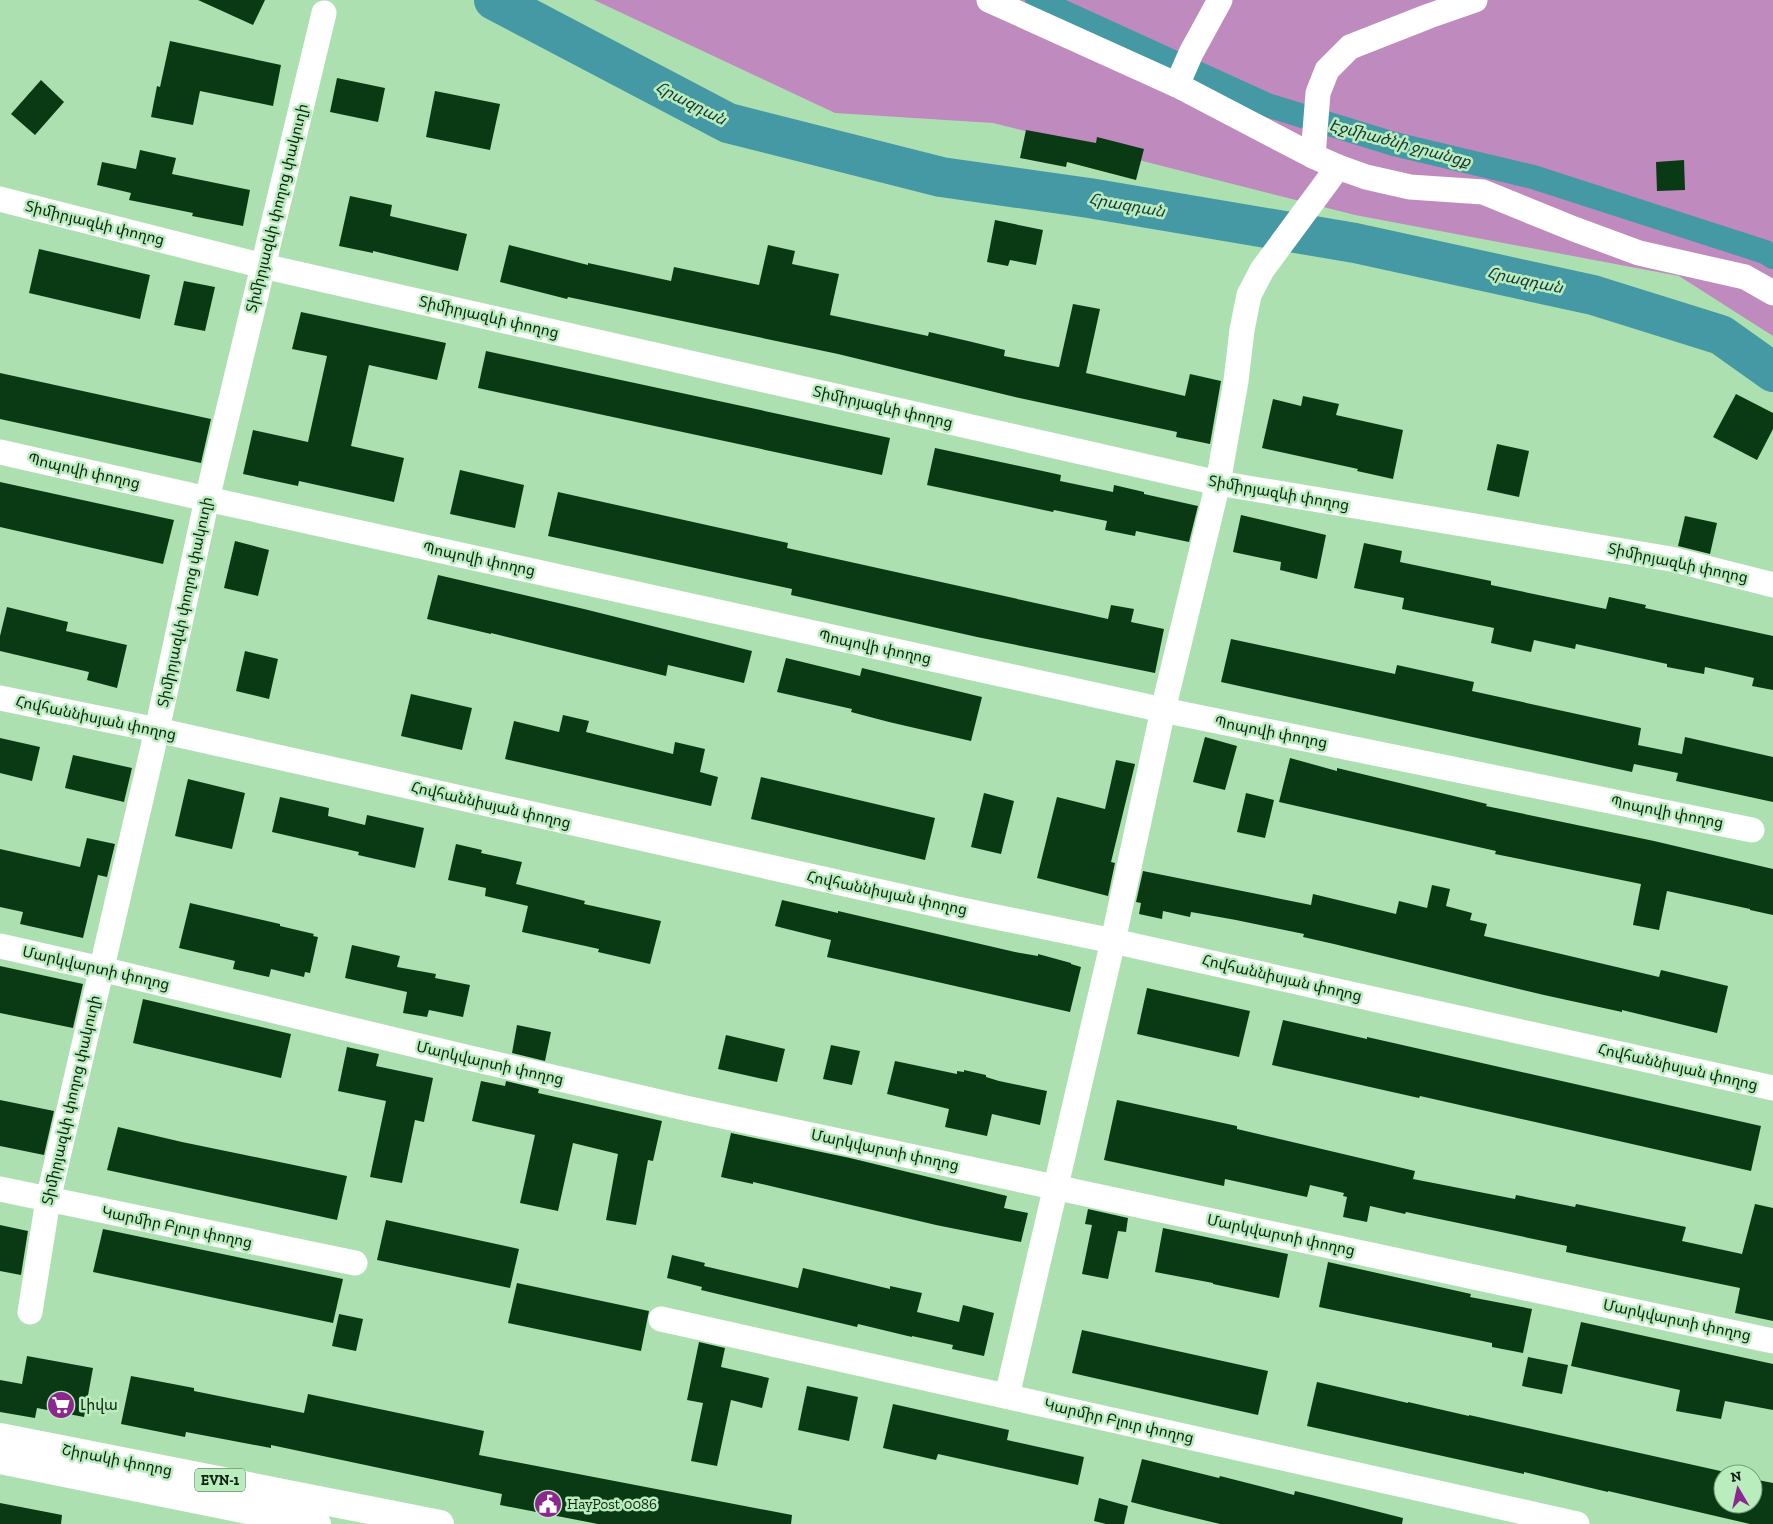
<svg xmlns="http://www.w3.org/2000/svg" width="1773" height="1524" font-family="'Zilla Slab','Noto Sans Armenian',serif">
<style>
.green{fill:#bf8abe}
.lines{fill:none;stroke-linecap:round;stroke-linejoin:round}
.canal{stroke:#4499a4;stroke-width:24}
.river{stroke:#4499a4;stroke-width:40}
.building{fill:#093a14}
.minor{stroke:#fff;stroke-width:25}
.trunk{stroke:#fff;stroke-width:28}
.labels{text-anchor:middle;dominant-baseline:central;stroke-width:5;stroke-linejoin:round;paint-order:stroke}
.shield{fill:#baedbe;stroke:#436046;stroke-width:1}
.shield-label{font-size:14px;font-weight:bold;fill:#102312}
.street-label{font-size:15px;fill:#102312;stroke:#baedbe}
.poi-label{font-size:15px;fill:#102312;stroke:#baedbe;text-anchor:start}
.water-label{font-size:16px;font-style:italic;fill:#183337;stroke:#baedbe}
</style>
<rect width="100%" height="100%" fill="#ade0b1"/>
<path class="green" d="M 594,0 L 1773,0 L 1773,336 L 1679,276 L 1355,215 L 993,123 L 835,113 Z"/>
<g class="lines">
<path class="canal" d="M 1037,0 L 1267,105 L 1394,144 L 1533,177 L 1765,252 L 1773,257"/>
<path class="river" d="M 494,0 L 728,123 L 941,177 L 1089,198 L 1355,243 L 1593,295 L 1721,335 L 1773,372"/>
</g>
<g class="building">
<path d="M 198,0 L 265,0 L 253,25 Z"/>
<path d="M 170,41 L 281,65 L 273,106 L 200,91 L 193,125 L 151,117 L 157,86 L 160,87 Z"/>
<path d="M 337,78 L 385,88 L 378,122 L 330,112 Z"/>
<path d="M 41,80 L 64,102 L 35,135 L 11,114 Z"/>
<path d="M 435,91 L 500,104 L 490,150 L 426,137 Z"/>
<path d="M 1026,130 L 1096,143 L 1097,137 L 1144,149 L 1136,180 L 1067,162 L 1066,167 L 1020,158 Z"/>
<path d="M 140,150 L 176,158 L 172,174 L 250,190 L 243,226 L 192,216 L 193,213 L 129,200 L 131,193 L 97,185 L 102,162 L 136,169 Z"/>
<path d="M 1684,160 L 1685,190 L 1657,191 L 1656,162 Z"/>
<path d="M 350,196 L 392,205 L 390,216 L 467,234 L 458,271 L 373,251 L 373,253 L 339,246 Z"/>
<path d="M 995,220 L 1043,230 L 1036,265 L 1010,260 L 1008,266 L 987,262 Z"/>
<path d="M 509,245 L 588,265 L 588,263 L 671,281 L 674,267 L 759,285 L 768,245 L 795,251 L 792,264 L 839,274 L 830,315 L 928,336 L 929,332 L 968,341 L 1005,350 L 1004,356 L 1058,367 L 1059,367 L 1073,304 L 1100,309 L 1086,373 L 1185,396 L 1190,374 L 1221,381 L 1210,444 L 1176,437 L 1177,432 L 1015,397 L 838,354 L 649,314 L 568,297 L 567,299 L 500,282 Z"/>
<path d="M 39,249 L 150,275 L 140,319 L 29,293 Z"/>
<path d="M 184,281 L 215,287 L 205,331 L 174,325 Z"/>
<path d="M 301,312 L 446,343 L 437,380 L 369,365 L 351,446 L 404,458 L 394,502 L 299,481 L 298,486 L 243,474 L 253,430 L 308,442 L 327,356 L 292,349 Z"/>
<path d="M 486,351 L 890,438 L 882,475 L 478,388 Z"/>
<path d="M 0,373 L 211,419 L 201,463 L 0,419 Z"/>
<path d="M 1736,394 L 1773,413 L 1773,429 L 1757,460 L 1713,437 Z"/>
<path d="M 1303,396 L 1339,404 L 1336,415 L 1403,430 L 1393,479 L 1357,471 L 1358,469 L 1262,448 L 1273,399 L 1301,406 Z"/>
<path d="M 1497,444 L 1529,451 L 1519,497 L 1487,490 Z"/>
<path d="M 935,448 L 1061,475 L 1060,481 L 1113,492 L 1114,485 L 1144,492 L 1144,494 L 1198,506 L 1189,542 L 1136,531 L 1135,536 L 1105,530 L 1107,521 L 1054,510 L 1053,512 L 927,485 Z"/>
<path d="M 460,470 L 524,485 L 515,528 L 450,514 Z"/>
<path d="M 0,482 L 174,520 L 163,564 L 0,527 Z"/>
<path d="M 558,492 L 788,543 L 787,548 L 1108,619 L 1111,605 L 1134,609 L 1131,622 L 1164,629 L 1155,673 L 977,637 L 791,595 L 792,589 L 548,536 Z"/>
<path d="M 1241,515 L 1326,535 L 1317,579 L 1280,570 L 1281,562 L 1233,552 Z"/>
<path d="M 1685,516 L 1717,523 L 1710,554 L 1678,546 Z"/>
<path d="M 235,541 L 269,550 L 258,596 L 224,588 Z"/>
<path d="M 1364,543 L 1402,551 L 1400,562 L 1491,581 L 1491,585 L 1606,609 L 1609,597 L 1646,605 L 1645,608 L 1773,636 L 1773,690 L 1752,686 L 1754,678 L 1705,667 L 1704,674 L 1667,667 L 1667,664 L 1576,644 L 1575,649 L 1534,640 L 1531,652 L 1491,643 L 1494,628 L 1402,609 L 1404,598 L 1354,588 Z"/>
<path d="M 438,575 L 584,609 L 752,651 L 744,683 L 668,665 L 666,676 L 491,633 L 491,634 L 427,619 Z"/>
<path d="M 7,607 L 68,622 L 66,631 L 127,645 L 117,688 L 87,680 L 89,672 L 0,651 L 0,636 Z"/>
<path d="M 1231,639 L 1395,674 L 1397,665 L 1474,682 L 1472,691 L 1641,728 L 1638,745 L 1682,754 L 1685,737 L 1773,757 L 1773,802 L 1676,781 L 1678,773 L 1634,764 L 1632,772 L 1221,682 Z"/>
<path d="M 245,651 L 278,659 L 269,699 L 236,691 Z"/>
<path d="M 786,658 L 860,676 L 862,668 L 982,697 L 971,741 L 889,722 L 851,712 L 852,709 L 777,692 Z"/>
<path d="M 411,694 L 472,708 L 462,750 L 401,736 Z"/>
<path d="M 563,715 L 589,721 L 586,732 L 673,754 L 675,742 L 705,749 L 700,772 L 718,777 L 711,806 L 505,759 L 514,721 L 559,732 Z"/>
<path d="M 1205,737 L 1237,746 L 1225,790 L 1193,782 Z"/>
<path d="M 0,738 L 40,747 L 32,781 L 0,773 Z"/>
<path d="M 73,755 L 132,768 L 124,802 L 65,788 Z"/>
<path d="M 1290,758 L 1337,771 L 1337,768 L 1487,804 L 1486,806 L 1654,841 L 1773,869 L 1773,915 L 1750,910 L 1750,909 L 1667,891 L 1659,930 L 1633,925 L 1641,884 L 1495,854 L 1496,851 L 1279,802 Z"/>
<path d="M 1116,760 L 1135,764 L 1111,862 L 1115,863 L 1108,896 L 1037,878 L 1057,797 L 1105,809 Z"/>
<path d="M 761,777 L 935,818 L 925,860 L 751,819 Z"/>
<path d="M 188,779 L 245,793 L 232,849 L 175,836 Z"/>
<path d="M 984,793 L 1014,801 L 1001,854 L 971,847 Z"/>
<path d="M 1246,793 L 1274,800 L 1265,838 L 1237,832 Z"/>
<path d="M 280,797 L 329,808 L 328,816 L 365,825 L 367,815 L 424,828 L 415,868 L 358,855 L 359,852 L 272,832 Z"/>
<path d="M 87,838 L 115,844 L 107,877 L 98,875 L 83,938 L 20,924 L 23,912 L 0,907 L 0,849 L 80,867 Z"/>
<path d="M 456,844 L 482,850 L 481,853 L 522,862 L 516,884 L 585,901 L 584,904 L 661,921 L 650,964 L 598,952 L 599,949 L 522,932 L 528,906 L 485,896 L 486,888 L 448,880 Z"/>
<path d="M 1143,871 L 1311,905 L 1313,894 L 1396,914 L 1399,901 L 1427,908 L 1432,885 L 1450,889 L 1446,906 L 1472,913 L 1470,920 L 1487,924 L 1484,936 L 1659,977 L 1661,970 L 1728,986 L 1717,1033 L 1622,1010 L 1622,1012 L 1544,995 L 1334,944 L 1303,937 L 1304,934 L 1236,920 L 1191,912 L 1190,917 L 1163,911 L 1162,919 L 1139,914 L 1141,903 L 1136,902 Z"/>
<path d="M 782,900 L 838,913 L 838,911 L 1015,952 L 1038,956 L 1038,954 L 1071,963 L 1071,964 L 1081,967 L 1070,1012 L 827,957 L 831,940 L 775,926 Z"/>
<path d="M 190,903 L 280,924 L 280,926 L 314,934 L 313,936 L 318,937 L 310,973 L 305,972 L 304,977 L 271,969 L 269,977 L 233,969 L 235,961 L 179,948 Z"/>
<path d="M 352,945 L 400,956 L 397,967 L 436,974 L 435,978 L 470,985 L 463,1017 L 429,1010 L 427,1017 L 403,1013 L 407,992 L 345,978 Z"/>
<path d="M 0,966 L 83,984 L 73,1028 L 0,1013 Z"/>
<path d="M 1147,988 L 1250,1011 L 1239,1057 L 1137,1034 Z"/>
<path d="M 143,999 L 291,1034 L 281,1078 L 133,1043 Z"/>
<path d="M 1283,1020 L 1367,1039 L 1367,1037 L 1761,1126 L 1751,1171 L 1420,1096 L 1419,1098 L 1272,1065 Z"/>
<path d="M 517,1025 L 551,1032 L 545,1061 L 512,1053 Z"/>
<path d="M 726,1035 L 785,1049 L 777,1082 L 718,1069 Z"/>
<path d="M 831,1045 L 860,1051 L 852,1085 L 823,1079 Z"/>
<path d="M 347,1047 L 379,1054 L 376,1066 L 433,1078 L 424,1122 L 415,1120 L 402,1183 L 370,1177 L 386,1101 L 338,1091 Z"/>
<path d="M 895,1061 L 957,1074 L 957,1071 L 964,1072 L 964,1070 L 986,1075 L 986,1077 L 999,1081 L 1047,1091 L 1040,1125 L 992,1114 L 987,1136 L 945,1127 L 949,1109 L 887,1094 Z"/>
<path d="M 481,1081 L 505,1086 L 506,1081 L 539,1089 L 538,1093 L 662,1121 L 653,1161 L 648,1160 L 636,1225 L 606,1220 L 618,1154 L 573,1143 L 558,1211 L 520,1203 L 535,1135 L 472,1121 Z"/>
<path d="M 0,1100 L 54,1111 L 44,1155 L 0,1146 Z"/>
<path d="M 1117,1100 L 1237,1126 L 1237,1129 L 1415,1171 L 1413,1179 L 1515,1199 L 1516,1195 L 1575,1207 L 1576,1204 L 1686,1227 L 1682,1241 L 1742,1254 L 1755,1204 L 1773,1208 L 1773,1321 L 1735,1313 L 1740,1288 L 1566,1252 L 1567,1246 L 1406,1212 L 1405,1214 L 1370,1206 L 1367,1222 L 1343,1217 L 1347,1197 L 1343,1196 L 1344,1193 L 1310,1185 L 1307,1197 L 1225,1179 L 1224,1186 L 1104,1160 Z"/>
<path d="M 118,1127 L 182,1142 L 347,1176 L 337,1220 L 107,1170 Z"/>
<path d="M 731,1133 L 850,1158 L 1007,1196 L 1004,1208 L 1028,1213 L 1021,1242 L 936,1225 L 753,1182 L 753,1184 L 721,1177 Z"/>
<path d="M 1088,1209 L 1128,1218 L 1126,1232 L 1118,1231 L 1108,1279 L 1082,1274 L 1092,1225 L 1085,1224 Z"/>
<path d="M 386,1220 L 519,1249 L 510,1288 L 377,1260 Z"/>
<path d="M 0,1225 L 28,1231 L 21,1275 L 0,1271 Z"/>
<path d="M 1163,1228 L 1288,1254 L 1279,1298 L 1213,1284 L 1213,1283 L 1155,1272 Z"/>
<path d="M 103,1229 L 343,1279 L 333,1323 L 93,1272 Z"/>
<path d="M 672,1255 L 705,1263 L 704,1266 L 798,1288 L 803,1268 L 890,1289 L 890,1286 L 922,1293 L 917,1312 L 959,1322 L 963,1305 L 994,1313 L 984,1356 L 952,1349 L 953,1345 L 912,1336 L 912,1337 L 858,1324 L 857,1327 L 701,1290 L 702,1287 L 667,1278 Z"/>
<path d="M 1328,1262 L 1471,1294 L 1470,1297 L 1532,1309 L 1523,1353 L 1492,1347 L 1492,1343 L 1319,1307 Z"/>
<path d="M 517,1283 L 649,1311 L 641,1351 L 508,1323 Z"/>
<path d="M 339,1314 L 363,1319 L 356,1351 L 332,1346 Z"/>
<path d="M 1581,1322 L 1773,1364 L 1773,1410 L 1725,1401 L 1721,1419 L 1676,1411 L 1680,1390 L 1571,1366 Z"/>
<path d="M 1082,1330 L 1268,1371 L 1258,1415 L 1072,1373 Z"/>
<path d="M 699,1342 L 725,1348 L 721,1367 L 769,1378 L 762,1408 L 731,1400 L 717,1466 L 691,1461 L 703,1403 L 687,1400 Z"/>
<path d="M 27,1356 L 93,1368 L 84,1417 L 37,1408 L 35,1418 L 0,1412 L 0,1380 L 22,1384 Z"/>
<path d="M 1528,1357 L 1568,1365 L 1562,1394 L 1522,1386 Z"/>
<path d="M 131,1376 L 194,1388 L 194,1391 L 304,1413 L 308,1394 L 484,1431 L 479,1455 L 792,1515 L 791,1524 L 598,1524 L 500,1505 L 502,1494 L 271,1445 L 271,1448 L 186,1432 L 185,1437 L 121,1424 Z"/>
<path d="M 1317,1382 L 1408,1403 L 1408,1402 L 1469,1416 L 1469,1415 L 1734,1474 L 1723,1474 L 1723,1504 L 1753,1504 L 1753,1479 L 1773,1483 L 1773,1524 L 1750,1524 L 1608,1491 L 1608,1492 L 1524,1472 L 1524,1474 L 1307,1426 Z"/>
<path d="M 807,1386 L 858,1397 L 849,1441 L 798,1430 Z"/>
<path d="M 893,1404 L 1009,1430 L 1007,1440 L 1084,1457 L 1078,1485 L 938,1454 L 936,1460 L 883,1448 Z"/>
<path d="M 1142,1459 L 1219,1478 L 1220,1476 L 1294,1495 L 1295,1491 L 1324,1498 L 1403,1518 L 1402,1524 L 1220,1524 L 1166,1511 L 1131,1502 Z"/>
<path d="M 1099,1498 L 1128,1506 L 1124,1524 L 1106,1524 L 1094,1521 Z"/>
<path d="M 0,1503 L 62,1515 L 61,1524 L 0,1524 Z"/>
</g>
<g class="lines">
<g class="minor">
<path d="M 989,0 L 1177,85 L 1313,156 L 1338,167 L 1366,177 L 1410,187 L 1483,192 L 1574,229 L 1639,253 L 1745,277 L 1773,293"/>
<path d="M 1177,85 L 1191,53 L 1220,0"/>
<path d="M 1313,156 L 1318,93 L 1327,70 L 1350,47 L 1429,16 L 1475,0"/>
<path d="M 0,199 L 263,266 L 1218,483 L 1671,559 L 1773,585"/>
<path d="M 0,452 L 207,499 L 1163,710 L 1752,830"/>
<path d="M 0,698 L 157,730 L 957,909 L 1113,941 L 1773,1088"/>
<path d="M 0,946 L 101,969 L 461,1056 L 685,1108 L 1773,1341"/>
<path d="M 0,1189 L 355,1263"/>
<path d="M 30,1312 L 48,1200 L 157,730 L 207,499 L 324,13"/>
<path d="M 661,1319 L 1577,1524"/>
<path d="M 1007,1396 L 1113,941 L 1163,710 L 1218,483 L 1236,381 L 1242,330 L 1249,295 L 1262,270 L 1338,167"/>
</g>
<g class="trunk">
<path d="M 0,1437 L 440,1524"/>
<path d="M 0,1460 L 317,1524"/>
</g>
</g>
<defs>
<g id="supermarket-disc" transform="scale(1.4375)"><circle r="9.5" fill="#8b278e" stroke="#baedbe"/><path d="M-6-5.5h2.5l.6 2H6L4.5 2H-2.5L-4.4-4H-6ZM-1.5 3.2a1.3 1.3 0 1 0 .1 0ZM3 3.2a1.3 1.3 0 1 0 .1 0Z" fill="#fff"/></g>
<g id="civic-disc" transform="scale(1.4375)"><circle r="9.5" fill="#8b278e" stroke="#baedbe"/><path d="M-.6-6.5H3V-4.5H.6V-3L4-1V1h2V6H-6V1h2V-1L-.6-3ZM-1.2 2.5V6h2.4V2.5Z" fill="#fff"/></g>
</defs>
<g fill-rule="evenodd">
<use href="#supermarket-disc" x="61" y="1405"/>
<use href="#civic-disc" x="548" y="1504"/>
</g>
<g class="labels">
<rect class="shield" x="195" y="1468.5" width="50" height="23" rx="4"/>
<g class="shield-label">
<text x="220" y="1480">EVN-1</text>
</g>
<g class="street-label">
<text transform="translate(277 208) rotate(-76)">Տիմիրյազևի փողոց փակուղի</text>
<text transform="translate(95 223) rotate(14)">Տիմիրյազևի փողոց</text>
<text transform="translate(489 317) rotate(13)">Տիմիրյազևի փողոց</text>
<text transform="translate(883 407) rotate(13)">Տիմիրյազևի փողոց</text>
<text transform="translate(84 471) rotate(13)">Պոպովի փողոց</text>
<text transform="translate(1279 493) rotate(10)">Տիմիրյազևի փողոց</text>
<text transform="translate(479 559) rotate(12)">Պոպովի փողոց</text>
<text transform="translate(1678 563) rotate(12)">Տիմիրյազևի փողոց</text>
<text transform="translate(185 602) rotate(-78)">Տիմիրյազևի փողոց փակուղի</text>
<text transform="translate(875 647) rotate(12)">Պոպովի փողոց</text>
<text transform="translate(96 718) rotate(12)">Հովհաննիսյան փողոց</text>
<text transform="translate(1271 732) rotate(11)">Պոպովի փողոց</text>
<text transform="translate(491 805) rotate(13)">Հովհաննիսյան փողոց</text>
<text transform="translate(1667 812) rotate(11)">Պոպովի փողոց</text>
<text transform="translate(887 893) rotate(12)">Հովհաննիսյան փողոց</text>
<text transform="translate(96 968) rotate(13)">Մարկվարտի փողոց</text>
<text transform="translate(1282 978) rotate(13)">Հովհաննիսյան փողոց</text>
<text transform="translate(490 1063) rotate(13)">Մարկվարտի փողոց</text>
<text transform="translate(1678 1067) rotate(13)">Հովհաննիսյան փողոց</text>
<text transform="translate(71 1100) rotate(-77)">Տիմիրյազևի փողոց փակուղի</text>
<text transform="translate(885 1150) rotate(12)">Մարկվարտի փողոց</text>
<text transform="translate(177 1227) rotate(12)">Կարմիր Բլուր փողոց</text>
<text transform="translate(1281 1235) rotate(12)">Մարկվարտի փողոց</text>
<text transform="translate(1677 1320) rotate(12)">Մարկվարտի փողոց</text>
<text transform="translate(1119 1421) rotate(13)">Կարմիր Բլուր փողոց</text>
<text transform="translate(117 1460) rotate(11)">Շիրակի փողոց</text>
</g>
<g class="poi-label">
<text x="80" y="1405">Լիվա</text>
<text x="567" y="1504">HayPost 0086</text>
</g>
<g class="water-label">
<text transform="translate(691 103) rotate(27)">Հրազդան</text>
<text transform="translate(1400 143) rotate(15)">Էջմիածնի ջրանցք</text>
<text transform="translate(1127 205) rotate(10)">Հրազդան</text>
<text transform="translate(1525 280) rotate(12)">Հրազդան</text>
</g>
</g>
<g transform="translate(1738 1489) rotate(351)"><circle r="24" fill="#baedbe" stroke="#769c79"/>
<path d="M0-4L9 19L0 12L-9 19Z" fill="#8b278e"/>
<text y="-8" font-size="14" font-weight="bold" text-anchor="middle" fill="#102312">N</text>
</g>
</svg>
